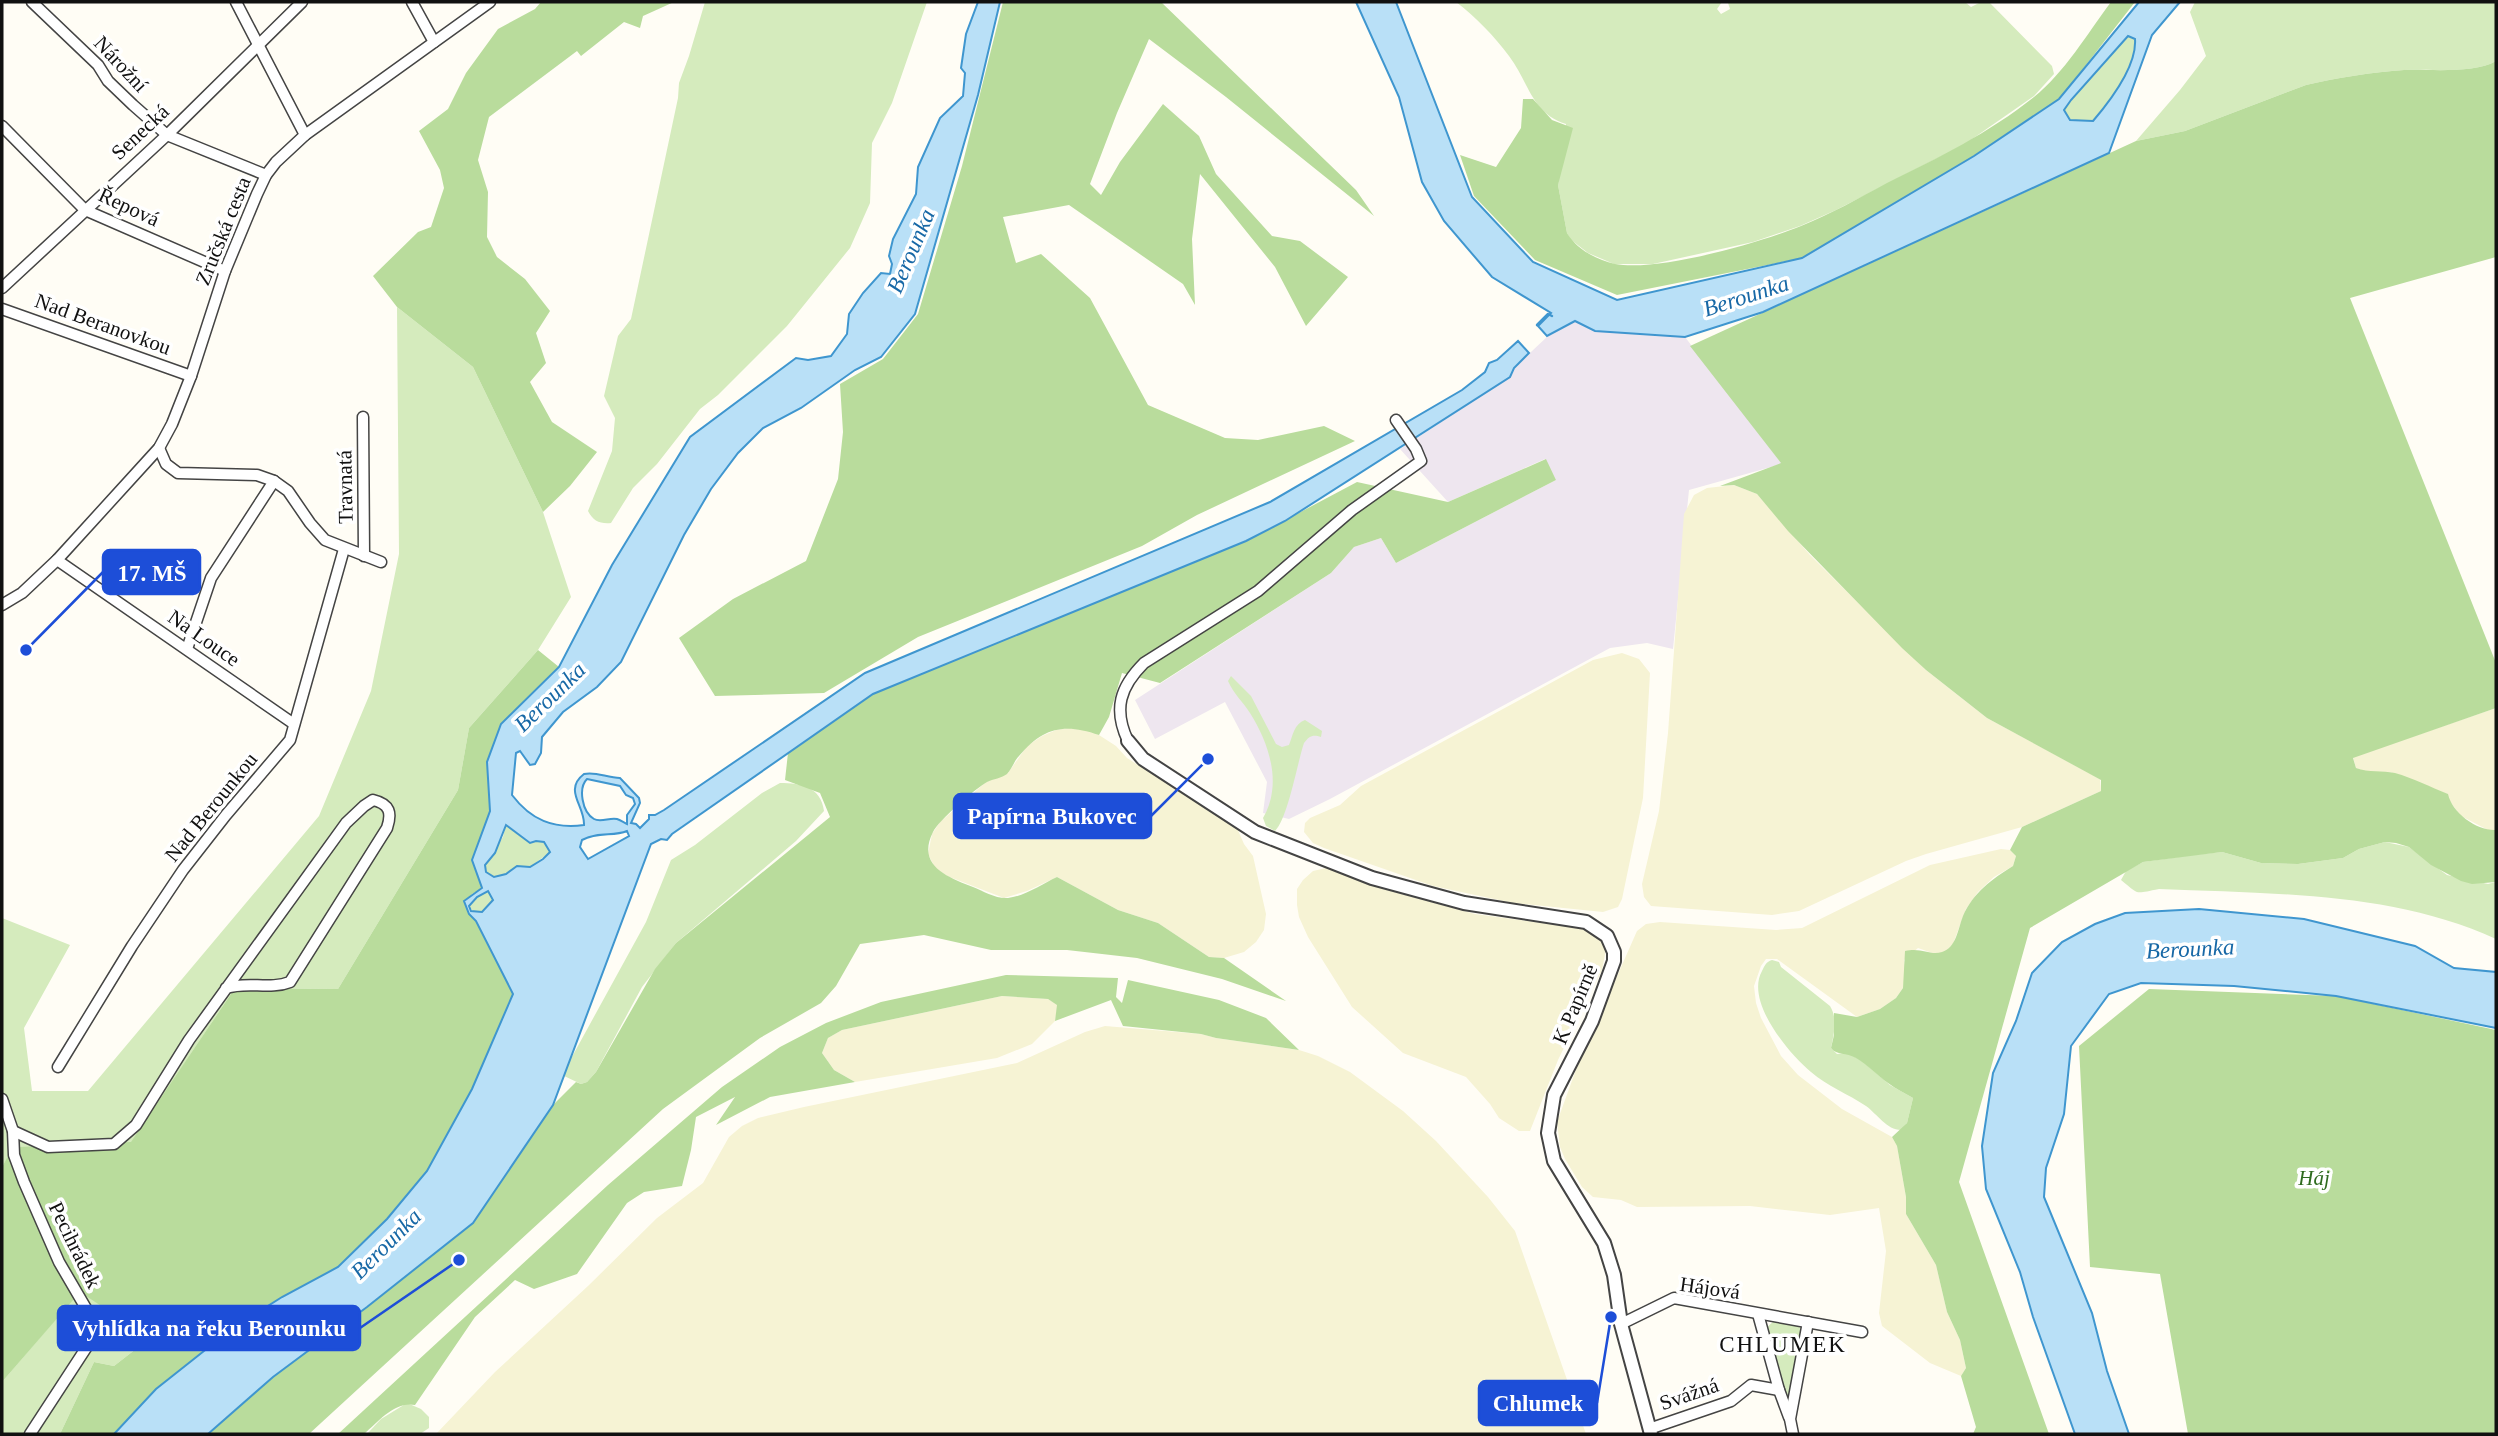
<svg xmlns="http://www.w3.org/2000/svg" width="2498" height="1436" font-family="'Times New Roman',serif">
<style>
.industrial{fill:#eee6ef}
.farmland{fill:#f6f3d4}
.green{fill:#d5ebbd}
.forest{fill:#b9dc9c}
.water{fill:#b9e0f7;stroke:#3f96cf;stroke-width:2;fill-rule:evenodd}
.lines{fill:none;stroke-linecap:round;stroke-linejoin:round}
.stream{stroke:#3f96cf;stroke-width:2.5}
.minor-casing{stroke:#444;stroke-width:13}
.tertiary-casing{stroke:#444;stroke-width:16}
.minor{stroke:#fff;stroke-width:10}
.tertiary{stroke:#fff;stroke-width:12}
.labels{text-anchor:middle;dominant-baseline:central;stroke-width:7;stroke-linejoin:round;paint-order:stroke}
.street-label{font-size:21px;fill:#111;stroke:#fff}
.park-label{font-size:21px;font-style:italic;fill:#2f6b1f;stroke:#fff}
.water-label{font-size:23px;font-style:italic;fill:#1768a6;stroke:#fff}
.neighbourhood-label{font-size:23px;letter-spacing:2px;fill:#111;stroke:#fff}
.leader{fill:none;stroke:#1d4ed8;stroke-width:2.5}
.callout-dot{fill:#1d4ed8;stroke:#fff;stroke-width:2.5}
.callout{fill:#1d4ed8;stroke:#1d4ed8;stroke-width:2.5}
.callout-label{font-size:23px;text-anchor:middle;font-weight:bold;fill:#fff}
</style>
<rect width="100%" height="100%" fill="#fffdf5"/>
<path class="industrial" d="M 1575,321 L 1595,331 L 1685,337 L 1782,464 L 1689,490 L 1673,649 L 1647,643 L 1610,648 L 1330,799 L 1289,819 L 1263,813 L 1267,782 L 1225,702 L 1155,739 L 1135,700 L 1331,573 L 1354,547 L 1381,538 L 1396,563 L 1556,480 L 1545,459 L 1448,502 L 1400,449 L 1510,377 L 1514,368 L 1548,336 Z"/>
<g class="farmland">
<path d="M 1734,485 L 1757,494 L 1810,555 L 1926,670 L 1987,718 L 2100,779 L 2101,791 L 2022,827 L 1926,854 L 1906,861 L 1799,911 L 1772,915 L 1651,906 L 1644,897 L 1642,884 L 1659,811 L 1668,733 L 1684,514 L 1694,495 L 1707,488 Z"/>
<path d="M 1622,653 L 1639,659 L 1650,673 L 1643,798 L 1622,899 L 1618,907 L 1603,912 L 1513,903 L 1433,886 L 1324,848 L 1313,843 L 1304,832 L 1305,823 L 1310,818 L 1340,805 L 1361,786 L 1593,660 Z"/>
<path d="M 2496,708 L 2496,830 L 2488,830 L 2461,816 L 2450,802 L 2447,794 L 2390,772 L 2367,772 L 2356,768 L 2353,757 Z"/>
<path d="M 1077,727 L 1099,735 L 1116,746 L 1127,758 L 1237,828 L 1244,844 L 1253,856 L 1266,914 L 1264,930 L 1256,942 L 1244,952 L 1224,958 L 1209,957 L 1158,923 L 1118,910 L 1057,877 L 1027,891 L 1004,898 L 947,876 L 935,868 L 928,854 L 932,834 L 940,822 L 986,782 L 1008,773 L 1027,746 L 1042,736 L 1056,730 Z"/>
<path d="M 2001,849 L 2010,850 L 2016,856 L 2013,866 L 1994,877 L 1978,892 L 1966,909 L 1953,944 L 1945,952 L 1935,954 L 1918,948 L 1904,960 L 1906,972 L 1903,988 L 1896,998 L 1880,1009 L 1857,1017 L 1777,959 L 1766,959 L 1761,966 L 1754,986 L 1756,1003 L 1761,1018 L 1781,1056 L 1798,1075 L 1842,1109 L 1892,1137 L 1897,1146 L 1906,1197 L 1906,1214 L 1936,1265 L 1947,1312 L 1960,1340 L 1966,1368 L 1961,1376 L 1930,1363 L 1882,1326 L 1879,1313 L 1886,1251 L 1879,1208 L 1830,1215 L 1750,1206 L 1637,1207 L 1621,1200 L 1593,1197 L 1582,1187 L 1565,1159 L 1560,1147 L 1557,1122 L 1577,1067 L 1637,931 L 1646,924 L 1660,922 L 1776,930 L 1802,928 L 1930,865 Z"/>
<path d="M 1326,868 L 1387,890 L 1475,914 L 1573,927 L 1589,931 L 1601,940 L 1606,949 L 1602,970 L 1558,1060 L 1530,1131 L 1519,1131 L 1499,1118 L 1490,1104 L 1466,1077 L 1403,1053 L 1352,1007 L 1308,937 L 1299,917 L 1297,905 L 1297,889 L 1303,880 L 1313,871 Z"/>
<path d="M 1002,996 L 1048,999 L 1058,1005 L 1055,1021 L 1032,1044 L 997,1058 L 855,1082 L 834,1070 L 822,1053 L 828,1038 L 842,1030 Z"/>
<path d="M 1105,1026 L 1201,1034 L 1216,1038 L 1299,1050 L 1318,1056 L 1350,1072 L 1403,1111 L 1436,1141 L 1488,1197 L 1515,1231 L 1586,1434 L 436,1434 L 495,1372 L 588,1286 L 657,1218 L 703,1183 L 729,1137 L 742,1126 L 758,1118 L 804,1107 L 1017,1063 L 1085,1032 Z"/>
</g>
<g class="green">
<path d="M 705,2 L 927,2 L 892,103 L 872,143 L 870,203 L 850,248 L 787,326 L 718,395 L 700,409 L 657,464 L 633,488 L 611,523 C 600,524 593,521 588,511 L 612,451 L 615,418 L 604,396 L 618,336 L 631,319 L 678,98 L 679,83 L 689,56 Z"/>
<path d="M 1456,2 L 1722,2 L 1717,9 L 1721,14 L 1730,9 L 1728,3 L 1723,2 L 1965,2 L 1971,7 L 1981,2 L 1989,2 L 2052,66 L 2054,74 L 2034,96 L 1965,144 L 1836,210 L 1800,226 L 1753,242 L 1653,264 L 1614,264 L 1588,253 L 1570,239 L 1567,233 L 1558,185 L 1566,124 C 1531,113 1529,82 1509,56 C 1494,36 1476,17 1456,2 Z"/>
<path d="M 2195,2 L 2496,2 L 2496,61 C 2474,74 2430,69 2404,70 C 2373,72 2335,78 2306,85 L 2185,131 L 2136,141 L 2180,90 L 2206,56 L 2190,12 Z"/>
<path d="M 2128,35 L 2136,39 C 2137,67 2110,101 2093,121 L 2070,120 L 2064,110 L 2071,100 Z"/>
<path d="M 397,307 L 473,367 L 543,512 L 571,597 L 538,650 L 469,728 L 458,790 L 338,989 L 235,988 L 131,1143 L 14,1147 L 2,1167 L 2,918 L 70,945 L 24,1028 L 32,1091 L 88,1091 L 319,816 L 371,691 L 399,554 Z"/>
<path d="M 1231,676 L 1251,696 L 1276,744 L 1282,747 L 1289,745 C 1293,735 1294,724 1305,720 L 1322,731 L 1321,737 C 1313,734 1309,736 1304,743 C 1297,764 1288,818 1275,831 L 1266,826 L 1263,818 C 1283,784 1269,743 1250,713 C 1243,702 1233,693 1228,681 Z"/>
<path d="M 780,783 C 801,783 821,787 824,811 L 796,841 L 676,943 L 642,987 L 596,1072 L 587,1082 L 581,1084 L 562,1075 L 646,922 L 671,860 L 695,845 L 762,793 Z"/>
<path d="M 506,824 L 530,843 L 536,841 L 543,842 L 550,852 L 530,867 L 517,866 L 506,874 L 494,877 L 487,872 L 485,865 L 503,837 Z"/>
<path d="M 2385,842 L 2409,847 L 2447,875 L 2488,884 L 2496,882 L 2496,939 C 2392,891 2271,894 2159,889 C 2133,894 2140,895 2121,880 L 2126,871 L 2143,862 L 2192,855 L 2222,852 L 2261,863 L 2298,864 L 2343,858 L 2359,849 Z"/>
<path d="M 485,892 L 490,892 L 493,900 C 490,909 482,912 474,913 L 469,906 L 470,902 Z"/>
<path d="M 1772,960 L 1779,962 L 1781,967 L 1830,1006 C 1838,1019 1834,1033 1831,1048 L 1837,1054 L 1848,1053 L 1862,1061 L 1890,1085 L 1913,1098 L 1907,1123 L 1901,1130 C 1887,1130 1877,1114 1866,1106 C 1848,1094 1827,1086 1811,1072 C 1788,1053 1745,1001 1762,971 C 1765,965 1766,962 1772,960 Z"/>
<path d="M 80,1291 L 150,1338 L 114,1366 L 94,1362 L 60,1434 L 2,1434 L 2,1382 Z"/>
<path d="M 1774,1321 C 1786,1322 1798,1321 1804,1333 L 1790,1412 L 1766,1336 L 1766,1328 Z"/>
<path d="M 407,1403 L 421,1409 L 429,1417 L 429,1428 L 420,1434 L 367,1434 L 381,1419 Z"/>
</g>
<g class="forest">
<path d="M 541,2 L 674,2 L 643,16 L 640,28 L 624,22 L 581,56 L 577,51 L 489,117 L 478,160 L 488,192 L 487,237 L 497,257 L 525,279 L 550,311 L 536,333 L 546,363 L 530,382 L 552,422 L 597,452 L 570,486 L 543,512 L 473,367 L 397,307 L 373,276 L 418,232 L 431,227 L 444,188 L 440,170 L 419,131 L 448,109 L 466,73 L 498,29 L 535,9 Z"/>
<path d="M 1003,2 L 1161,2 L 1356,190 L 1374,216 L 1226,97 L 1149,39 L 1117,113 L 1090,184 L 1101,195 L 1120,162 L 1163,104 L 1199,136 L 1216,174 L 1272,236 L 1300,241 L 1348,277 L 1306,326 L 1275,267 L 1200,174 L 1192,239 L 1195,305 L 1183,284 L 1069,205 L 1003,217 L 1016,263 L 1041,254 L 1090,298 L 1148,405 L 1225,438 L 1258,440 L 1324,426 L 1355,441 L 1197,515 L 1142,546 L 918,637 L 824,693 L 715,696 L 679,638 L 733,599 L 806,561 L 838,479 L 843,432 L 840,384 L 883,359 L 918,314 L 962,166 Z"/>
<path d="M 2111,2 L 2135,2 L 2058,101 L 1974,156 L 1802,258 L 1617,295 L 1535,260 L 1474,196 L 1460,155 L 1496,167 L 1521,128 L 1523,99 L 1533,99 L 1552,120 L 1573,128 L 1558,185 L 1567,233 C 1576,249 1597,260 1615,264 C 1658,272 1759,243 1801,226 C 1831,214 1859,198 1887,183 C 1938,158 1989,133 2034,97 C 2065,72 2087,34 2111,2 Z"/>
<path d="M 2496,61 L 2496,257 L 2350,298 L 2496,663 L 2496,708 L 2353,758 L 2356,768 C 2369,773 2382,770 2395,773 C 2413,778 2430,787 2448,794 C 2452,813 2477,831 2496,830 L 2496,882 L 2472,884 L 2461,881 L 2431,865 L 2409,847 L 2396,843 L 2385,842 L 2359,849 L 2343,858 L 2298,864 L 2261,863 L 2222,852 L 2143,862 L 2030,928 L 1959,1182 L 2049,1434 L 1973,1434 L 1976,1427 L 1961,1376 L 1966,1368 L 1960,1340 L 1947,1312 L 1936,1265 L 1906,1214 L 1906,1197 L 1897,1146 L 1892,1137 L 1907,1123 L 1913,1098 C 1905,1093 1896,1089 1888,1083 C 1877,1075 1868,1065 1856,1058 C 1846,1052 1837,1056 1831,1048 L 1834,1035 L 1834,1013 L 1857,1017 L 1880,1009 L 1896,998 L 1903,988 L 1905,951 C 1922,947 1930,956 1942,952 C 1956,948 1958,929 1963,916 C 1973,893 1992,879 2013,866 L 2016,856 L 2010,850 L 2022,827 L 2101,791 L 2101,780 L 1987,718 L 1926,670 L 1902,648 L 1788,531 L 1757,494 L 1734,485 L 1720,486 L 1781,463 L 1690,346 L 2136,141 L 2185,131 L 2306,85 C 2335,78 2373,72 2404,70 C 2430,69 2474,74 2496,61 Z"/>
<path d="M 1546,459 L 1556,480 L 1396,563 L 1381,538 L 1354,547 L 1331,573 L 1160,683 L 1122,673 L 1109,717 L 1099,735 C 1065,723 1043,727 1019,756 C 1014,761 1012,769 1007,774 C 1002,778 993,779 987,782 C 976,788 938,821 933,832 C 916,866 948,877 973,887 C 983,891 996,899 1008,898 C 1025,896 1042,884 1057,877 L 1118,910 L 1158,923 L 1209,957 L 1224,958 L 1286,1001 L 1222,979 L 1137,958 L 1067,950 L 991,950 L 924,935 L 860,944 L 836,986 L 821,1003 L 760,1038 L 663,1109 L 309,1434 L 208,1434 L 273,1377 L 367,1307 L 473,1223 L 553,1105 L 576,1082 L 581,1084 L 587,1082 L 596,1072 L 655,969 L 676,943 L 830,817 L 820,793 L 785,780 L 788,753 L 873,694 L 1246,541 L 1357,482 L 1448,502 Z"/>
<path d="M 538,650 L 559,667 L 501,724 L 487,762 L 490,811 L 472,860 L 483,888 L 472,894 L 465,906 L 476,921 L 513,994 L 472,1089 L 427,1171 L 387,1219 L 338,1267 L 282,1297 L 233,1328 L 156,1389 L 114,1434 L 60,1434 L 94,1362 L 114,1366 L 150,1338 L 80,1292 L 2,1382 L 2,1167 L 13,1147 L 131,1142 L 235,988 L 338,989 L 458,790 L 469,728 Z"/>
<path d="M 1006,975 L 1118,978 L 1116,997 L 1122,1003 L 1128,980 L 1219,1000 L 1266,1018 L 1299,1050 L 1216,1038 L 1201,1034 L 1123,1026 L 1111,1000 L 1055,1021 L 1057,1005 L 1048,999 L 1002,996 L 842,1030 L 828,1038 L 822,1053 L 834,1070 L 855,1082 L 770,1097 L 716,1125 L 735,1097 L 696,1117 L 691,1150 L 682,1186 L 644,1192 L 627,1203 L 577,1274 L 534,1289 L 515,1280 L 475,1317 L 415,1405 C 395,1401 379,1421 364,1434 L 338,1434 L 608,1185 L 722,1087 L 780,1047 L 826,1023 L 881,1002 Z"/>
<path d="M 2149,989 L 2336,996 L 2496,1030 L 2496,1434 L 2188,1434 L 2160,1274 L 2090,1267 L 2079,1046 Z"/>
</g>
<g class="water">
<path d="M 978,2 L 1000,2 L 978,95 L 915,314 L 881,357 L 855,370 L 801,408 L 763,428 L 738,453 L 711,489 L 684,535 L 621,662 L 597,687 L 563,712 L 542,737 L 541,753 L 535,764 L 530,765 L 520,751 L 516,753 L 512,795 C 531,820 553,829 584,825 C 585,806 563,790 584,774 C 596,771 607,778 620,778 L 639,798 L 640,803 L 631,823 L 636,824 L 640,828 L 649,819 L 649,815 L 655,815 L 664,810 L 865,673 L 1270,502 L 1462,390 L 1485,372 L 1489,363 L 1497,360 L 1518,341 L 1529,353 L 1514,368 L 1510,377 L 1285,521 L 1246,541 L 873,694 L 672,834 L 667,840 L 661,839 L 651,844 L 553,1105 L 473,1223 L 367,1307 L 273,1377 L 208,1434 L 114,1434 L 156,1389 L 233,1328 L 282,1297 L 338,1267 L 387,1219 L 427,1171 L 472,1089 L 513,994 L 476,921 L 469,914 L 464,901 L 482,888 L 472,860 L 490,811 L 487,762 L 501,724 L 559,667 L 612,565 L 690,437 L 796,358 L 808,360 L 831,356 L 847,334 L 849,314 L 863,293 L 881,273 L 890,274 L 892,264 L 889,256 L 893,239 L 916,194 L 918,167 L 940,118 L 963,96 L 965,73 L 961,68 L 966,34 ZM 587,779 L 620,786 L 626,795 L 633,798 L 635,804 L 627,815 L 627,824 C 623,822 620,820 617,819 C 610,817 601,823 594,819 C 582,812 578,788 587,779 ZM 506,825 L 530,843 L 536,841 L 544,842 L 550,852 L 543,859 L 530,867 L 517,866 L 506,874 L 494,877 L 486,872 L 485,865 L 495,853 ZM 627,831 L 629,836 L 588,859 L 580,847 L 582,840 C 599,831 613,837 627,831 ZM 488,891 L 493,900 L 482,912 L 471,911 L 469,906 L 477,897 Z"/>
<path d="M 1356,2 L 1396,2 L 1472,197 L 1533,262 L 1617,300 L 1802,258 L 1974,156 L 2059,99 L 2139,2 L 2180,2 L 2152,35 L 2109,153 L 1763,312 L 1685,337 L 1595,331 L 1575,321 L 1547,336 L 1538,326 L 1551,313 L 1492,277 L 1444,221 L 1422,182 L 1399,97 ZM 2128,36 L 2135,39 C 2137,66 2110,101 2093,121 L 2070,120 L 2064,110 L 2071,100 Z"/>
<path d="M 2199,909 L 2304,919 L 2415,946 L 2454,968 L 2496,972 L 2496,1028 L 2336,996 L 2234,986 L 2141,983 L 2109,994 L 2071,1046 L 2064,1114 L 2046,1168 L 2044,1197 L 2092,1313 L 2107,1371 L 2129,1434 L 2075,1434 L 2033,1317 L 2020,1272 L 1986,1189 L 1982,1146 L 1993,1073 L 2016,1021 L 2032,973 L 2062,942 L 2095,924 L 2125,913 Z"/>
</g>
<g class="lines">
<path class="stream" d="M 1537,325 L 1548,314 L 1552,316"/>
<g class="minor-casing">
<g id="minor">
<path d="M 32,2 L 98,65 L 108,81 L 133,105 L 167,135 L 266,175"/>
<path d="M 236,2 L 305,135"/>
<path d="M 412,2 L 434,42"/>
<path d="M 2,126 L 85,210 L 225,271"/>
<path d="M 2,288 L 167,135 L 302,2"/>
<path d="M 2,309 L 191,376"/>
<path d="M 363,417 L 364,556"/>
<path d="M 159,448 L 166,464 L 178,473 L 257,475 L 274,481 L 288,491 L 310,523 L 325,540 L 381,562"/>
<path d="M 57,560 L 294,724"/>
<path d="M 2,605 L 22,593 L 57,560 L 159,448 L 172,424 L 191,376 L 225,271 L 257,194 L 266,175 L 276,162 L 305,135 L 490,2"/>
<path d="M 187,649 L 211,578 L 274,481"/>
<path d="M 1128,741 C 1113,709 1120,687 1144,663 L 1258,591 L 1352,510 L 1421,461 L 1416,449 L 1396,420"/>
<path d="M 58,1067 L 132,946 L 183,870 L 226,815 L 290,740 L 344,549"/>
<path d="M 2,1099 L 13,1131 L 14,1155 L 24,1182 L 59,1262 L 94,1322 L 90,1342 L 30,1434"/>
<path d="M 13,1131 L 48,1147 L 114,1144 L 136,1125 L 189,1040 L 346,823 L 364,806 L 373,800 C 390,804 392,813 387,828 L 290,982 C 270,990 247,981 226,988"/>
<path d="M 1758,1314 L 1779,1390 L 1789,1417"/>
<path d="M 1621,1324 L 1674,1298 L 1862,1332"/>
<path d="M 1649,1429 L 1731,1401 L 1751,1385 L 1779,1390"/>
<path d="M 1793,1434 L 1790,1419 L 1808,1322"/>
</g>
</g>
<g class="tertiary-casing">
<path id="tertiary" d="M 1128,741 L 1143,759 L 1255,832 L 1372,878 L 1464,903 L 1586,922 L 1607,936 L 1614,952 L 1614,961 L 1592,1021 L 1554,1095 L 1548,1133 L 1554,1161 L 1604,1243 L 1614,1275 L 1621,1324 L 1651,1434"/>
</g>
<use href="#minor" class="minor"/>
<use href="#tertiary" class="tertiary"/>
</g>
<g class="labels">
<g class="street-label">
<text transform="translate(121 64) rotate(47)">Nárožní</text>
<text transform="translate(140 132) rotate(-43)">Senecká</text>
<text transform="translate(129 207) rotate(25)">Řepová</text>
<text transform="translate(223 231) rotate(-68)">Zručská cesta</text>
<text transform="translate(103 324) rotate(20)">Nad Beranovkou</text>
<text transform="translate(345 487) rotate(-91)">Travnatá</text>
<text transform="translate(204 638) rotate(35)">Na Louce</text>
<text transform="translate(211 807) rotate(-51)">Nad Berounkou</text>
<text transform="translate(1575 1004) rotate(-67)">K Papírně</text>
<text transform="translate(75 1245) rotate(64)">Pecihrádek</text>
<text transform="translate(1710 1288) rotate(8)">Hájová</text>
<text transform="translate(1689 1394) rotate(-19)">Svážná</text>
</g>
<g class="park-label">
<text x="2314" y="1178">Háj</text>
</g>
<g class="water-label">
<text transform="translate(911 251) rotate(-67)">Berounka</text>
<text transform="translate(1746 296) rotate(-18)">Berounka</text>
<text transform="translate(550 697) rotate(-44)">Berounka</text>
<text transform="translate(2190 949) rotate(-3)">Berounka</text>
<text transform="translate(386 1244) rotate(-45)">Berounka</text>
</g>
<g class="neighbourhood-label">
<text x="1783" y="1344">CHLUMEK</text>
</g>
</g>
<path class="leader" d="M26 650L103 572M1208 759L1151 816M459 1260L360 1328M1611 1317L1597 1403"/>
<g class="callout-dot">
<circle cx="26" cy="650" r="7"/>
<circle cx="1208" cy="759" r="7"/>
<circle cx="459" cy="1260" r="7"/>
<circle cx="1611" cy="1317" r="7"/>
</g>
<g class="callout">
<rect x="103" y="550" width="97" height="44" rx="7"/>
<rect x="954" y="794" width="197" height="44" rx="7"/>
<rect x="58" y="1306" width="302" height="44" rx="7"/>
<rect x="1479" y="1381" width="118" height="44" rx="7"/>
</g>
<g class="callout-label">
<text x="152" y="581">17. MŠ</text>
<text x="1052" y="824">Papírna Bukovec</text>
<text x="209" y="1336">Vyhlídka na řeku Berounku</text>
<text x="1538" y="1411">Chlumek</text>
</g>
<rect width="2498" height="1436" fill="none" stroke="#111111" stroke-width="7"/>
</svg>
